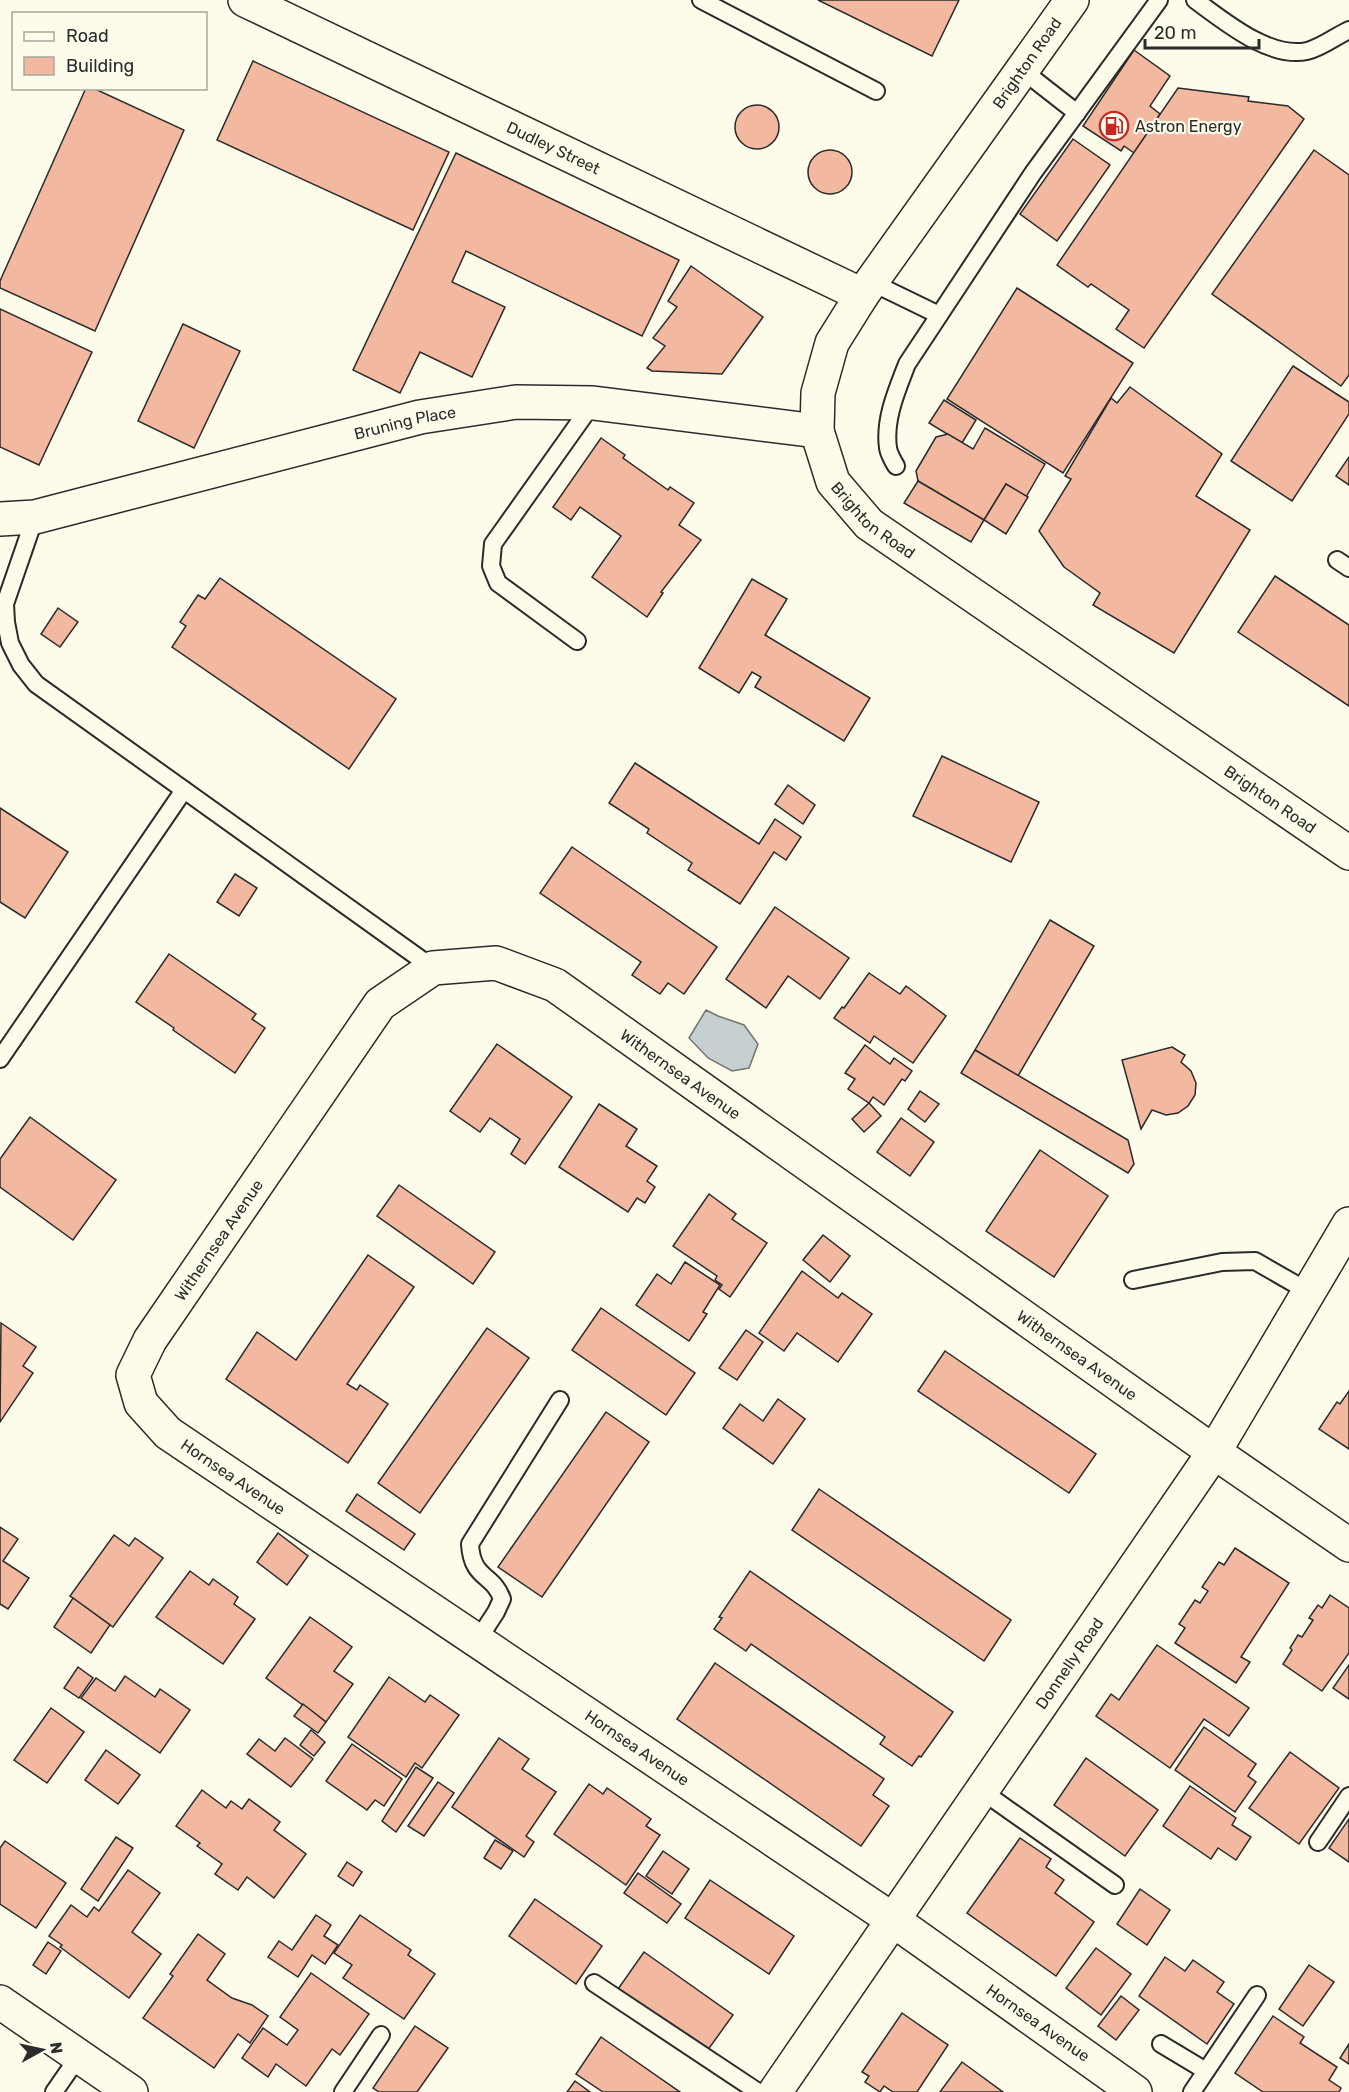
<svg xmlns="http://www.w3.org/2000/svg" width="1349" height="2092" font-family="Rubik,sans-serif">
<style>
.water{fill:#c7d0d0;stroke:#74746e;stroke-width:1.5}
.building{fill:#f2b8a0;stroke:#2b2b2b;stroke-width:1.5}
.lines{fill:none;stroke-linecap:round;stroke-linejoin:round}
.lane-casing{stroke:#2b2b2b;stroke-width:20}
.street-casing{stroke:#2b2b2b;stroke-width:36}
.lane{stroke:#fdfbea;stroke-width:16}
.street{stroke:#fdfbea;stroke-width:33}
.labels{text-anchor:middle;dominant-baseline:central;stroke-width:4.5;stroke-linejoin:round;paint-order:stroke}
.street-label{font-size:16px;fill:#2b2b2b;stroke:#fdfbea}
.poi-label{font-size:16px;fill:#2b2b2b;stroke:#fdfbea;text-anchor:start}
</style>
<rect width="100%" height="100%" fill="#fdfbea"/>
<path class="water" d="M 706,1010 L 718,1016 L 744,1025 L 758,1044 L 749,1068 L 732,1071 L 708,1058 L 689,1038 Z"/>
<g class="building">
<path d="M 818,0 L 959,0 L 932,56 Z"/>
<path d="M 1134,50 L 1170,76 L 1150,106 L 1160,114 L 1134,153 L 1124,146 L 1121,151 L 1083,126 Z"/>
<path d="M 253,61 L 449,152 L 413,230 L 217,140 Z"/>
<path d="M 86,88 L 93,88 L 184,130 L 95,331 L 0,288 L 0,281 Z"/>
<path d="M 1178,88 L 1249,97 L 1248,101 L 1288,106 L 1304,119 L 1144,348 L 1116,329 L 1129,310 L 1091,284 L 1088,287 L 1057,265 Z"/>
<circle cx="757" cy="127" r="22"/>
<path d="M 1073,139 L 1110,165 L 1057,241 L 1020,214 Z"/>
<path d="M 1314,150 L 1349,175 L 1349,375 L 1341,386 L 1212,294 Z"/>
<circle cx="830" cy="172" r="22"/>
<path d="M 456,153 L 679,260 L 642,336 L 466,251 L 452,282 L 505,307 L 472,377 L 420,352 L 400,393 L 353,370 Z"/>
<path d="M 691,266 L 763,317 L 722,374 L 652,371 L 647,368 L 665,346 L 653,338 L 677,307 L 668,301 Z"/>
<path d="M 1017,288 L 1133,363 L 1063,473 L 947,399 Z"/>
<path d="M 0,309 L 92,352 L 39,465 L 0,447 Z"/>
<path d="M 183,324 L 240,351 L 194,448 L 138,421 Z"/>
<path d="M 1293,366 L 1349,402 L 1349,414 L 1292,501 L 1231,461 Z"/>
<path d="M 1130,387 L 1222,454 L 1196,496 L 1250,530 L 1174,653 L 1093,605 L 1100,593 L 1064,567 L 1039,531 L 1071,479 L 1065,476 L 1111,398 L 1117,403 Z"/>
<path d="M 944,400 L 976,420 L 962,443 L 929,423 Z"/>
<path d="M 985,428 L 1045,464 L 1026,497 L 1006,484 L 984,520 L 918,481 L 916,471 L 936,437 L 948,434 L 973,449 Z"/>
<path d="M 601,438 L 625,455 L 623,458 L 668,490 L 670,487 L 694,503 L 679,525 L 701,540 L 661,592 L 663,593 L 647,617 L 592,577 L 621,536 L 580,507 L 571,520 L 553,507 Z"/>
<path d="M 1349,457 L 1349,485 L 1336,476 Z"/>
<path d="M 918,481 L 984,520 L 971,542 L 904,503 Z"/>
<path d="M 1006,484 L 1028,497 L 1006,534 L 984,520 Z"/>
<path d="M 1275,576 L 1349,625 L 1349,706 L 1238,632 Z"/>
<path d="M 220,578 L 396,699 L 349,769 L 172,647 L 186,626 L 180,622 L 198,595 L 205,599 Z"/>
<path d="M 752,579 L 787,599 L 765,635 L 870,698 L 844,741 L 755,687 L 761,677 L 752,672 L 739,693 L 699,668 Z"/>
<path d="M 58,608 L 78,622 L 60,647 L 41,634 Z"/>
<path d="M 942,756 L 1039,802 L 1011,862 L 913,816 Z"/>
<path d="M 635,763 L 759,844 L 775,819 L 801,837 L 786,860 L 774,852 L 740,904 L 688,870 L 692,863 L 647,833 L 649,829 L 609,803 Z"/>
<path d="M 788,785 L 815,805 L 803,824 L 775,804 Z"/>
<path d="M 0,808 L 68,852 L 25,918 L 0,902 Z"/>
<path d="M 572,847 L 717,947 L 684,994 L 668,983 L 660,994 L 632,975 L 641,962 L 540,893 Z"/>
<path d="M 235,874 L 257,888 L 239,916 L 217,902 Z"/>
<path d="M 775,907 L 849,958 L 820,999 L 788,976 L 766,1008 L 726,979 Z"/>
<path d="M 1050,920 L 1094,946 L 1018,1076 L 975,1050 Z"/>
<path d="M 169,954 L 256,1014 L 252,1019 L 265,1028 L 235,1073 L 173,1030 L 174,1028 L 136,1002 Z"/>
<path d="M 869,973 L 900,994 L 906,986 L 946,1016 L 913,1063 L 874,1036 L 870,1043 L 834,1018 L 842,1007 L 844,1008 Z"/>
<path d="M 497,1044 L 572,1097 L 525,1164 L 511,1154 L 520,1139 L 490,1118 L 480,1132 L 450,1111 Z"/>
<path d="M 865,1045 L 890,1064 L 894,1058 L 912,1071 L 905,1081 L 902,1079 L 884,1105 L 873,1097 L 869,1103 L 848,1089 L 855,1079 L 845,1073 Z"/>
<path d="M 1172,1047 L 1185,1055 L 1181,1062 L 1191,1071 L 1196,1083 L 1195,1095 L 1188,1106 L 1178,1113 L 1166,1115 L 1152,1110 L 1141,1129 L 1122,1060 Z"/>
<path d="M 975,1050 L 1128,1140 L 1134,1164 L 1128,1173 L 961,1073 Z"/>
<path d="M 920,1091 L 939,1104 L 925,1122 L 908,1109 Z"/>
<path d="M 869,1103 L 881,1116 L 864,1132 L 852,1119 Z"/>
<path d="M 599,1104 L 637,1129 L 626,1146 L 657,1166 L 647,1181 L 655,1187 L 645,1203 L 637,1198 L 628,1212 L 559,1167 Z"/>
<path d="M 30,1117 L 116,1180 L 73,1240 L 0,1187 L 0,1159 Z"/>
<path d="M 901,1118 L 934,1142 L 910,1176 L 877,1152 Z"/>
<path d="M 1040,1150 L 1108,1196 L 1054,1277 L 986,1231 Z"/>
<path d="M 399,1185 L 495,1252 L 473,1284 L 377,1216 Z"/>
<path d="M 709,1194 L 736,1214 L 732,1219 L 767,1243 L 730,1297 L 719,1289 L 722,1285 L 715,1280 L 717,1276 L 673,1246 Z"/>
<path d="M 823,1235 L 850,1256 L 830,1282 L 803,1260 Z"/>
<path d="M 368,1255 L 414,1287 L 347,1384 L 357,1390 L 360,1385 L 388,1404 L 348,1463 L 226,1379 L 257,1332 L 296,1360 Z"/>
<path d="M 685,1262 L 720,1285 L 703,1312 L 707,1314 L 689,1341 L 636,1305 L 657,1274 L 671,1284 Z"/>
<path d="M 802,1271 L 838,1298 L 842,1293 L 872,1314 L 838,1362 L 797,1333 L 784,1351 L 759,1333 Z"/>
<path d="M 601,1308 L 695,1373 L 666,1415 L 572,1350 Z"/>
<path d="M 1,1323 L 36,1347 L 23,1366 L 33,1373 L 0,1422 Z"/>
<path d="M 487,1328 L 529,1358 L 420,1513 L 378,1483 Z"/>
<path d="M 746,1330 L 763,1342 L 737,1380 L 719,1368 Z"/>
<path d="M 945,1351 L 1096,1454 L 1069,1493 L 918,1391 Z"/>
<path d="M 1349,1391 L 1349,1449 L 1319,1429 L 1337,1402 L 1340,1404 Z"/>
<path d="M 778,1399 L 805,1419 L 773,1464 L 723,1428 L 740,1404 L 763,1421 Z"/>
<path d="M 606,1412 L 649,1442 L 542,1597 L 498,1567 Z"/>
<path d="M 819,1489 L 1011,1620 L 984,1661 L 792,1530 Z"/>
<path d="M 357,1494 L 415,1534 L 404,1550 L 346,1511 Z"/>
<path d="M 0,1527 L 18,1539 L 3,1561 L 29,1578 L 8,1609 L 0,1604 Z"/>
<path d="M 278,1533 L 308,1556 L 287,1585 L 257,1562 Z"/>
<path d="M 114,1535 L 129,1546 L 135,1538 L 163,1558 L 113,1627 L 70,1596 Z"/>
<path d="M 1235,1548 L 1289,1583 L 1241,1657 L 1250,1662 L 1236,1683 L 1175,1643 L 1185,1628 L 1179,1624 L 1195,1600 L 1200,1603 L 1208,1591 L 1202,1587 L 1219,1562 L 1224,1565 Z"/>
<path d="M 190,1571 L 209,1585 L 213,1579 L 238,1597 L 234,1604 L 255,1619 L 223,1664 L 156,1617 Z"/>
<path d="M 750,1571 L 953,1712 L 921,1757 L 919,1756 L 912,1766 L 880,1744 L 885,1737 L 751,1644 L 746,1651 L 714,1629 L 722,1618 L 719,1617 Z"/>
<path d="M 1330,1595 L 1349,1608 L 1349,1653 L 1322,1691 L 1283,1664 L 1292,1650 L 1290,1648 L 1298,1635 L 1302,1637 L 1313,1620 L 1309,1618 L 1318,1605 L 1322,1608 Z"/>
<path d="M 73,1598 L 110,1625 L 91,1653 L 54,1627 Z"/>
<path d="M 310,1617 L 352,1647 L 334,1671 L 353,1684 L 326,1722 L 266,1678 Z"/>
<path d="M 1157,1645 L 1249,1708 L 1229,1736 L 1204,1719 L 1170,1768 L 1096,1716 L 1111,1694 L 1119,1700 Z"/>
<path d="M 715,1663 L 884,1779 L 873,1795 L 889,1806 L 861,1846 L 677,1719 Z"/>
<path d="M 1349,1665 L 1349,1699 L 1333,1688 Z"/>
<path d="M 78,1667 L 93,1678 L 79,1698 L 64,1688 Z"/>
<path d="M 125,1676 L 155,1697 L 160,1689 L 190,1710 L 160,1753 L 81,1698 L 96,1678 L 115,1691 Z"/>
<path d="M 389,1677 L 425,1702 L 430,1695 L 459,1715 L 422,1768 L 415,1763 L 406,1777 L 348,1737 Z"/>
<path d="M 303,1704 L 326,1722 L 318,1733 L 294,1716 Z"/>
<path d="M 51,1708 L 84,1732 L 47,1783 L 14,1760 Z"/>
<path d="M 1204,1727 L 1256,1764 L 1248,1776 L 1256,1782 L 1235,1812 L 1175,1770 Z"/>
<path d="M 311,1730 L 325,1742 L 314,1756 L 300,1745 Z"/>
<path d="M 285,1738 L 313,1759 L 291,1787 L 247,1754 L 259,1739 L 275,1751 Z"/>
<path d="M 499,1738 L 529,1759 L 522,1769 L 556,1792 L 526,1836 L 534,1842 L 524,1857 L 452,1807 Z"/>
<path d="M 352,1744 L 402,1779 L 384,1806 L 375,1800 L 367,1810 L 326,1781 Z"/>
<path d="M 106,1750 L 140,1775 L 118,1804 L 85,1780 Z"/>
<path d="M 1290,1752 L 1339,1788 L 1299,1844 L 1249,1808 Z"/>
<path d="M 1086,1758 L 1158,1810 L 1125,1856 L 1054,1805 Z"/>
<path d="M 416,1767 L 433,1778 L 396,1832 L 382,1821 Z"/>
<path d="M 438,1782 L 454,1793 L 424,1836 L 408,1826 Z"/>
<path d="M 589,1784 L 603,1794 L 607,1788 L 651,1819 L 646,1826 L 660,1835 L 626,1885 L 554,1834 Z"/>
<path d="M 1190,1786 L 1236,1818 L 1232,1825 L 1251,1837 L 1236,1860 L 1218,1848 L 1211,1859 L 1163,1826 Z"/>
<path d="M 202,1790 L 226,1808 L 231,1801 L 242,1809 L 249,1799 L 280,1822 L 274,1830 L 306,1854 L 274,1898 L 247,1877 L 238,1890 L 215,1874 L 222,1864 L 197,1846 L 200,1843 L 176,1826 Z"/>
<path d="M 1349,1819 L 1349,1862 L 1329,1848 Z"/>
<path d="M 116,1837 L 133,1848 L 98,1901 L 81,1889 Z"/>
<path d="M 1020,1838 L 1051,1859 L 1046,1867 L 1064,1880 L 1055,1893 L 1094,1922 L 1056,1976 L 967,1913 Z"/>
<path d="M 495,1840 L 513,1851 L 501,1869 L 484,1858 Z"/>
<path d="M 5,1841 L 66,1883 L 36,1928 L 0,1904 L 0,1848 Z"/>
<path d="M 663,1851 L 689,1869 L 672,1894 L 646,1876 Z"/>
<path d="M 347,1862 L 362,1872 L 353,1886 L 338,1876 Z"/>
<path d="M 128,1870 L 160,1893 L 132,1932 L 161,1954 L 129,1998 L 60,1947 L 62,1945 L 49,1936 L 71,1905 L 87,1917 L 94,1907 L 99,1911 Z"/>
<path d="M 638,1873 L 681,1904 L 667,1923 L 624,1893 Z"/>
<path d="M 710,1880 L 794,1936 L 769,1974 L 685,1918 Z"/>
<path d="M 1140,1889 L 1170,1910 L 1147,1945 L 1117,1924 Z"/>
<path d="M 535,1899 L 602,1946 L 576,1984 L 509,1936 Z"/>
<path d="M 316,1915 L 331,1925 L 324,1936 L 338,1945 L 325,1964 L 312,1955 L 298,1977 L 268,1957 L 279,1941 L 292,1950 Z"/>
<path d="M 360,1915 L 411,1950 L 408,1955 L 435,1974 L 404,2019 L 343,1978 L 352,1965 L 334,1953 Z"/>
<path d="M 198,1934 L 225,1954 L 207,1980 L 232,1998 L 252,2005 L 268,2016 L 250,2043 L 238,2034 L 214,2068 L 143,2018 L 173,1976 L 170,1974 Z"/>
<path d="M 48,1942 L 61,1951 L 46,1974 L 33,1965 Z"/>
<path d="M 1096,1948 L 1131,1974 L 1101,2015 L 1066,1988 Z"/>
<path d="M 644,1952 L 733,2015 L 707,2051 L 618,1989 Z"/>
<path d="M 1165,1957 L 1185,1971 L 1193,1960 L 1224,1982 L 1217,1992 L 1234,2004 L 1207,2044 L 1139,1996 Z"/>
<path d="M 1309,1965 L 1334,1982 L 1303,2026 L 1279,2009 Z"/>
<path d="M 311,1973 L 369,2014 L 340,2055 L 332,2049 L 306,2086 L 276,2064 L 268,2077 L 242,2058 L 263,2028 L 287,2045 L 298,2030 L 280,2017 Z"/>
<path d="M 1121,1996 L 1139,2010 L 1116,2040 L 1098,2026 Z"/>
<path d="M 902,2013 L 948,2045 L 917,2092 L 893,2092 L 884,2086 L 880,2092 L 865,2082 L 869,2076 L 862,2072 Z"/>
<path d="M 1273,2016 L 1304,2037 L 1300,2043 L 1337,2067 L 1329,2080 L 1341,2088 L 1339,2092 L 1263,2092 L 1235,2073 Z"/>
<path d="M 415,2026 L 448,2048 L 417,2092 L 379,2092 L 373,2088 Z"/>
<path d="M 601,2037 L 680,2092 L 603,2092 L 576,2074 Z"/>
<path d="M 1349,2044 L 1349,2064 L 1340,2058 Z"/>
<path d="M 962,2062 L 1003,2092 L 940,2092 Z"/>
<path d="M 575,2081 L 590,2092 L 567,2092 Z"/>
</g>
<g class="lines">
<g class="lane-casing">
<g id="lane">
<path d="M 701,0 L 876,91"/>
<path d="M 1195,0 C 1224,21 1269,59 1307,51 C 1321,48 1336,36 1349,30"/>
<path d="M 1022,70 L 1077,113"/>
<path d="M 871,282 L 939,315"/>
<path d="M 896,466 C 893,461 889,454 888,448 C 884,419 897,390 907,364 L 1033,173 L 1159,0"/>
<path d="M 35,517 L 5,604 L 6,622 L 10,643 L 21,665 L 36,684 L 433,968"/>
<path d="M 1337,560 L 1349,568"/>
<path d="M 577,641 L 498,583 L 491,566 L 493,544 L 593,403"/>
<path d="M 0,1059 L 184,790"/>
<path d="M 1133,1280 L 1222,1262 L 1255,1261 L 1309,1292"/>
<path d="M 477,1641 L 496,1612 L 502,1599 C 493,1573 472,1580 470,1544 L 560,1400"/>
<path d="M 982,1791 L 1115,1885"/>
<path d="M 1318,1842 L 1349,1796"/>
<path d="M 594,1983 L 758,2092"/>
<path d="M 1161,2044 L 1206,2071"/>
<path d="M 54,2092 L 79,2056"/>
<path d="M 343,2092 L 381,2035"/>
<path d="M 1192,2092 L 1257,1995"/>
</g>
</g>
<g class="street-casing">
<g id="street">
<path id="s1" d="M 245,0 L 862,295"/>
<path id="s2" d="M 1072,0 L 862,295 L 832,343 L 818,393 L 817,431 L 833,482 L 869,524 L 1349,853"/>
<path id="s3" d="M 0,519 L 35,517 L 420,417 L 516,402 L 593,403 L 817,431"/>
<path d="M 0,2002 L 131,2092"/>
<path id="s4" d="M 775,2092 L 1214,1452 L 1349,1224"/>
<path id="s5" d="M 1135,2092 L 893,1920 L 168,1433 L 141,1403 L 133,1375 L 150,1340 L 380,1004 L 433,968 L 496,963 L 555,985 L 1214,1452 L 1349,1545"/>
</g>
</g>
<use href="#lane" class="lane"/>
<use href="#street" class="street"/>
</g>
<defs>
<g id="fuel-ring" transform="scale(1.5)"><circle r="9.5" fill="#fdfbea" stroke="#c62828" stroke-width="1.5"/><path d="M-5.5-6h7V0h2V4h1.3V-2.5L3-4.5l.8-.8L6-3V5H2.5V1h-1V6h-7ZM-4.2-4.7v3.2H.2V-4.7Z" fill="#c62828"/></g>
</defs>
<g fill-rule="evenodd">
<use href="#fuel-ring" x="1114" y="126"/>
</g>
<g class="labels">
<g class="street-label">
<text transform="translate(1027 63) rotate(-55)">Brighton Road</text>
<text stroke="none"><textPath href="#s1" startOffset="342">Dudley Street</textPath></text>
<text stroke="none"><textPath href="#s3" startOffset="417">Bruning Place</textPath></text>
<text stroke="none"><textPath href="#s2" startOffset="618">Brighton Road</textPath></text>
<text stroke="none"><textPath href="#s2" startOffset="1104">Brighton Road</textPath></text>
<text stroke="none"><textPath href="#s5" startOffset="2030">Withernsea Avenue</textPath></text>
<text stroke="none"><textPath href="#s5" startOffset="1400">Withernsea Avenue</textPath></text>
<text stroke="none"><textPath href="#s5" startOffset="2516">Withernsea Avenue</textPath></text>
<text transform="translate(233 1477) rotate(34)">Hornsea Avenue</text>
<text stroke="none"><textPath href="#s4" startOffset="520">Donnelly Road</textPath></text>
<text transform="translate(637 1748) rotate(34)">Hornsea Avenue</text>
<text transform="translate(1038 2023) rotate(35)">Hornsea Avenue</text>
</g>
<g class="poi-label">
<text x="1135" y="126">Astron Energy</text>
</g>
</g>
<rect x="12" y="12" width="195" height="78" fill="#fdfbea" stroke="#a9a89e" stroke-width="1.5"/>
<rect x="24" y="32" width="30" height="9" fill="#fdfbea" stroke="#a9a89e" stroke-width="1.5"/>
<text x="66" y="42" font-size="18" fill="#2b2b2b">Road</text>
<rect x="24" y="57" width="30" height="18" fill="#f2b8a0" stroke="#a9a89e" stroke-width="1.5"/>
<text x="66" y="72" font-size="18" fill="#2b2b2b">Building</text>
<g transform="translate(42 2050) rotate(82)" stroke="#fdfbea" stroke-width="4.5" paint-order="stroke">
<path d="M0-4.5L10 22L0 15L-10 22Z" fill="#2b2b2b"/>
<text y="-9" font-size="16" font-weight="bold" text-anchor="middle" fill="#2b2b2b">N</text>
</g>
<path d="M1145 39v9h114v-9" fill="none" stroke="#2b2b2b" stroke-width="3"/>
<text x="1154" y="39" font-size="18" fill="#2b2b2b" stroke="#fdfbea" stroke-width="4.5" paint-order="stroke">20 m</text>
</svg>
